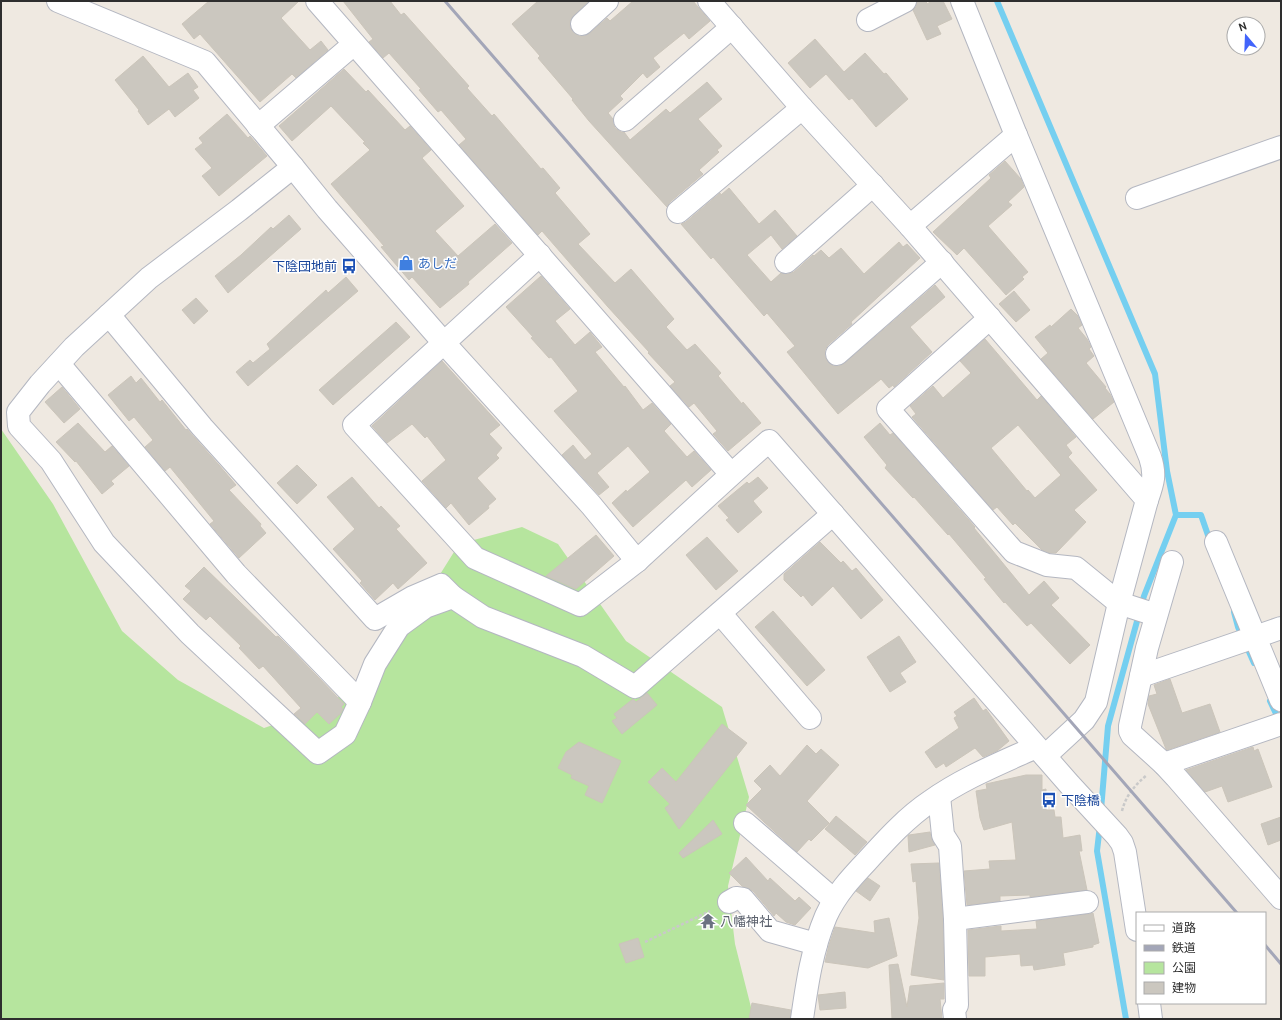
<svg xmlns="http://www.w3.org/2000/svg" width="1282" height="1020" font-family="Cabin,'Noto Sans JP',sans-serif">
<style>
.green{fill:#b6e59e}
.lines{fill:none;stroke-linecap:round;stroke-linejoin:round}
.stream{stroke:#75cff0;stroke-width:6}
.building{fill:#cbc7bf;stroke:#cbc5ba;fill-rule:evenodd}
.minor-casing{stroke:#b4b7c1;stroke-width:24}
.path{stroke:#c9c9c9;stroke-width:2.5;stroke-dasharray:3 2;stroke-linecap:butt}
.minor{stroke:#fff;stroke-width:22}
.rail{stroke:#a3a6b8;stroke-width:3}
.labels{text-anchor:middle;dominant-baseline:central;stroke-width:3;stroke-linejoin:round;paint-order:stroke}
.shop-label{font-size:13px;fill:#366cbe;stroke:#fff;text-anchor:start}
.transit-label{font-size:13px;fill:#164399;stroke:#fff;text-anchor:end}
.worship-label{font-size:13px;fill:#5b616d;stroke:#fff;text-anchor:start}
</style>
<rect width="100%" height="100%" fill="#efe9e1"/>
<path class="green" d="M 1,429 L 53,504 L 122,631 L 178,680 L 264,728 L 326,707 L 387,659 L 459,544 L 522,527 L 558,544 L 626,641 L 722,707 L 749,797 L 728,886 L 735,944 L 754,1019 L 1,1019 Z"/>
<g class="lines">
<g class="stream">
<path d="M 997,1 L 1155,374 L 1167,471 L 1176,515 L 1144,596 L 1108,726 L 1101,810"/>
<path d="M 1176,515 L 1201,515 L 1210,541"/>
<path d="M 1234,612 L 1238,627 L 1254,663"/>
<path d="M 1270,701 L 1279,720"/>
<path d="M 1100,825 L 1097,851 L 1126,1019"/>
</g>
</g>
<g class="building">
<path d="M 209,1 L 299,1 L 281,18 L 310,50 L 321,41 L 328,50 L 296,78 L 292,74 L 260,102 L 200,34 L 194,39 L 182,24 Z"/>
<path d="M 343,1 L 390,1 L 401,15 L 404,13 L 469,86 L 467,88 L 492,116 L 494,114 L 541,169 L 543,168 L 560,188 L 555,193 L 590,234 L 578,244 L 615,283 L 631,269 L 674,319 L 666,327 L 687,350 L 695,344 L 721,373 L 718,376 L 742,404 L 743,402 L 761,423 L 728,451 L 713,434 L 717,431 L 694,403 L 689,407 L 670,386 L 675,382 L 648,353 L 649,352 L 608,307 L 542,231 L 538,235 L 459,145 L 466,139 L 441,110 L 438,112 L 419,90 L 421,89 L 389,53 L 383,58 L 369,42 L 373,39 Z"/>
<path d="M 538,1 L 589,1 L 574,15 L 570,21 L 570,27 L 573,32 L 579,36 L 585,36 L 590,33 L 607,18 L 610,21 L 633,1 L 693,1 L 710,21 L 689,39 L 684,33 L 653,58 L 660,67 L 647,78 L 643,73 L 620,96 L 623,99 L 608,113 L 613,119 L 613,123 L 615,128 L 621,132 L 624,132 L 630,140 L 666,109 L 670,113 L 707,82 L 722,99 L 698,119 L 722,146 L 717,150 L 719,152 L 699,170 L 703,174 L 670,202 L 667,207 L 589,121 L 572,100 L 573,99 L 538,58 L 540,56 L 512,24 Z"/>
<path d="M 917,1 L 926,1 L 927,4 L 932,1 L 943,1 L 952,19 L 937,26 L 941,34 L 927,40 L 913,10 L 916,7 Z"/>
<path d="M 815,39 L 844,72 L 865,53 L 884,74 L 886,73 L 908,99 L 876,127 L 852,98 L 849,100 L 826,74 L 810,88 L 788,63 Z"/>
<path d="M 143,56 L 169,87 L 188,73 L 198,87 L 193,90 L 199,98 L 175,117 L 169,109 L 148,125 L 138,111 L 139,110 L 115,80 Z"/>
<path d="M 344,69 L 366,92 L 368,90 L 405,130 L 410,126 L 431,150 L 422,158 L 464,206 L 435,231 L 458,256 L 495,224 L 512,243 L 468,282 L 469,284 L 440,308 L 412,277 L 409,280 L 381,247 L 384,246 L 331,184 L 370,150 L 363,143 L 365,142 L 331,106 L 292,141 L 279,126 Z"/>
<path d="M 227,114 L 248,138 L 250,136 L 267,156 L 219,196 L 202,176 L 212,168 L 195,149 L 203,143 L 199,138 Z"/>
<path d="M 1005,161 L 1021,179 L 1024,187 L 1008,202 L 1012,205 L 988,226 L 1028,272 L 1022,277 L 1024,279 L 1006,295 L 964,248 L 957,255 L 933,232 L 991,178 L 989,175 Z"/>
<path d="M 729,188 L 759,224 L 775,210 L 797,236 L 782,249 L 771,235 L 747,255 L 771,282 L 781,273 L 788,274 L 794,272 L 813,255 L 814,256 L 821,250 L 829,258 L 841,248 L 864,274 L 899,242 L 903,247 L 907,244 L 920,258 L 851,322 L 852,324 L 828,345 L 825,350 L 825,356 L 828,362 L 833,366 L 839,366 L 845,363 L 935,285 L 945,297 L 910,327 L 932,352 L 894,387 L 893,385 L 889,388 L 881,379 L 838,414 L 787,352 L 795,346 L 767,313 L 764,316 L 713,257 L 711,259 L 681,224 L 686,222 L 720,193 L 721,195 Z"/>
<path d="M 289,215 L 301,229 L 228,293 L 215,276 L 241,255 L 271,227 L 273,229 Z"/>
<path d="M 541,276 L 570,309 L 555,321 L 575,345 L 590,332 L 602,347 L 595,352 L 624,387 L 625,386 L 643,410 L 652,403 L 671,424 L 664,431 L 687,457 L 694,451 L 711,470 L 692,487 L 686,480 L 633,527 L 612,503 L 626,490 L 627,492 L 650,472 L 628,446 L 597,473 L 609,487 L 599,495 L 562,455 L 573,445 L 585,460 L 592,454 L 554,411 L 578,391 L 551,357 L 549,358 L 531,338 L 533,337 L 506,307 Z"/>
<path d="M 346,277 L 358,291 L 248,386 L 236,372 L 250,360 L 253,363 L 270,349 L 267,344 L 326,290 L 328,293 Z"/>
<path d="M 1014,291 L 1030,310 L 1016,322 L 999,304 Z"/>
<path d="M 196,298 L 208,311 L 194,324 L 182,310 Z"/>
<path d="M 1071,309 L 1078,316 L 1082,325 L 1078,328 L 1087,339 L 1091,347 L 1089,349 L 1094,356 L 1086,363 L 1106,387 L 1105,388 L 1110,394 L 1114,402 L 1093,419 L 1041,359 L 1048,353 L 1035,337 L 1050,325 L 1051,327 Z"/>
<path d="M 396,322 L 410,337 L 333,405 L 319,390 Z"/>
<path d="M 985,339 L 1037,400 L 1041,396 L 1076,437 L 1066,445 L 1072,453 L 1068,457 L 1097,490 L 1074,510 L 1086,522 L 1056,553 L 1050,553 L 1042,550 L 1015,523 L 1013,525 L 997,507 L 993,510 L 912,417 L 916,414 L 910,406 L 933,386 L 943,398 L 971,373 L 960,361 ZM 1018,425 L 1061,475 L 1035,498 L 1028,490 L 1027,491 L 991,448 Z"/>
<path d="M 442,361 L 500,425 L 489,434 L 502,448 L 496,455 L 499,458 L 477,478 L 496,499 L 488,506 L 489,508 L 469,525 L 451,503 L 446,508 L 422,481 L 446,460 L 427,436 L 425,438 L 412,424 L 387,443 L 372,426 Z"/>
<path d="M 131,376 L 136,383 L 141,378 L 160,402 L 162,400 L 186,430 L 187,429 L 219,465 L 236,485 L 229,490 L 261,524 L 260,526 L 266,533 L 239,558 L 210,524 L 214,521 L 170,467 L 165,471 L 145,447 L 153,440 L 134,417 L 129,421 L 108,395 Z"/>
<path d="M 62,387 L 80,409 L 64,423 L 45,402 Z"/>
<path d="M 78,423 L 105,452 L 112,446 L 129,466 L 111,481 L 114,484 L 102,494 L 76,461 L 75,462 L 56,442 Z"/>
<path d="M 880,423 L 890,435 L 893,433 L 975,527 L 974,528 L 1029,595 L 1044,581 L 1059,598 L 1051,605 L 1090,645 L 1070,664 L 1031,623 L 1027,626 L 1005,602 L 1004,603 L 984,579 L 986,578 L 949,534 L 948,535 L 914,497 L 913,498 L 885,468 L 887,465 L 864,437 Z"/>
<path d="M 297,465 L 317,485 L 297,504 L 277,483 Z"/>
<path d="M 352,477 L 379,508 L 381,506 L 400,526 L 396,529 L 427,563 L 398,589 L 393,583 L 375,600 L 360,583 L 362,581 L 333,549 L 355,529 L 327,497 Z"/>
<path d="M 758,477 L 768,488 L 753,501 L 762,512 L 738,533 L 726,520 L 729,518 L 718,506 L 747,482 L 749,484 Z"/>
<path d="M 596,535 L 614,556 L 576,589 L 546,576 Z"/>
<path d="M 707,537 L 738,571 L 716,590 L 686,555 Z"/>
<path d="M 820,542 L 841,563 L 843,561 L 852,571 L 856,568 L 883,600 L 861,619 L 833,586 L 812,606 L 803,595 L 801,597 L 784,580 L 784,574 Z"/>
<path d="M 204,567 L 276,637 L 278,636 L 290,648 L 344,704 L 341,707 L 343,709 L 341,713 L 329,724 L 317,712 L 305,724 L 294,714 L 301,708 L 263,666 L 259,669 L 239,648 L 241,646 L 210,616 L 206,620 L 183,599 L 191,591 L 185,586 Z"/>
<path d="M 773,611 L 825,670 L 807,686 L 755,627 Z"/>
<path d="M 899,636 L 916,662 L 900,673 L 906,682 L 890,692 L 867,657 Z"/>
<path d="M 1170,679 L 1182,713 L 1210,704 L 1220,732 L 1167,750 L 1166,749 L 1148,704 L 1149,696 L 1157,694 L 1154,685 Z"/>
<path d="M 647,693 L 657,705 L 622,734 L 612,721 L 617,718 L 614,714 L 633,699 L 636,702 Z"/>
<path d="M 974,698 L 983,711 L 986,709 L 1009,741 L 997,751 L 983,757 L 975,748 L 946,767 L 944,763 L 936,768 L 925,752 L 959,728 L 954,718 L 957,716 L 954,712 Z"/>
<path d="M 722,724 L 747,743 L 679,829 L 665,808 L 670,804 L 648,782 L 662,768 L 676,782 Z"/>
<path d="M 579,742 L 621,761 L 602,803 L 585,795 L 589,786 L 571,778 L 572,775 L 558,768 L 566,752 Z"/>
<path d="M 807,745 L 816,754 L 821,749 L 839,765 L 807,801 L 829,823 L 811,841 L 809,839 L 797,852 L 764,822 L 746,805 L 762,789 L 754,781 L 770,765 L 780,776 Z"/>
<path d="M 1253,747 L 1254,751 L 1258,749 L 1272,787 L 1228,802 L 1222,786 L 1205,792 L 1186,770 Z"/>
<path d="M 1026,775 L 1042,775 L 1042,790 L 1046,789 L 1046,810 L 1054,810 L 1055,817 L 1061,817 L 1063,838 L 1080,835 L 1082,851 L 1079,851 L 1087,890 L 1030,897 L 1030,895 L 1000,896 L 1000,901 L 967,905 L 964,871 L 990,869 L 989,861 L 1016,860 L 1012,822 L 984,830 L 980,818 L 976,791 L 987,789 L 986,784 Z"/>
<path d="M 836,816 L 867,842 L 855,855 L 825,829 Z"/>
<path d="M 1281,817 L 1281,840 L 1268,845 L 1261,824 Z"/>
<path d="M 713,820 L 722,834 L 683,858 L 679,853 Z"/>
<path d="M 930,832 L 931,837 L 935,845 L 909,852 L 908,836 L 909,835 Z"/>
<path d="M 746,857 L 768,881 L 770,878 L 795,901 L 799,897 L 811,908 L 795,925 L 786,922 L 776,913 L 774,916 L 753,891 L 742,886 L 729,873 Z"/>
<path d="M 939,863 L 943,920 L 944,980 L 911,975 L 919,918 L 916,881 L 913,882 L 911,864 Z"/>
<path d="M 868,878 L 880,886 L 870,901 L 856,891 Z"/>
<path d="M 1093,913 L 1099,943 L 1093,945 L 1093,947 L 1063,953 L 1065,965 L 1034,970 L 1033,965 L 1021,966 L 1020,954 L 985,957 L 985,976 L 969,976 L 968,930 L 1001,926 L 1001,931 L 1037,929 L 1036,921 L 1089,914 Z"/>
<path d="M 889,918 L 897,956 L 868,968 L 825,962 L 829,945 L 835,927 L 875,933 L 874,921 Z"/>
<path d="M 638,938 L 644,957 L 626,963 L 619,944 Z"/>
<path d="M 898,964 L 907,1007 L 910,986 L 944,983 L 944,999 L 940,999 L 942,1019 L 892,1019 L 889,965 Z"/>
<path d="M 845,992 L 846,1008 L 820,1010 L 818,995 Z"/>
<path d="M 752,1003 L 791,1010 L 790,1019 L 749,1019 Z"/>
</g>
<g class="lines">
<g class="minor-casing">
<g id="minor">
<path d="M 58,1 L 205,62 L 293,167 L 327,209 L 444,343 L 591,505 L 637,561 C 681,521 724,480 769,441 L 1070,785 L 1117,836 L 1122,843 L 1125,852 L 1137,930"/>
<path d="M 317,1 L 731,474"/>
<path d="M 709,1 L 802,108 L 910,226 L 1147,500 L 1119,603 L 1096,702 L 1084,720 L 1045,756"/>
<path d="M 962,1 L 1016,135"/>
<path d="M 868,20 L 905,1"/>
<path d="M 582,24 L 607,1"/>
<path d="M 625,120 L 732,27"/>
<path d="M 258,126 L 354,44"/>
<path d="M 293,167 L 239,210 L 149,278 L 74,347 L 40,384 L 18,412 L 19,426 L 51,461 L 104,543 L 190,634 L 318,753 L 345,734 L 360,702 L 375,664 L 399,626 L 425,607 L 453,597"/>
<path d="M 1137,198 L 1281,147"/>
<path d="M 678,212 L 802,108"/>
<path d="M 910,226 L 1016,135 L 1150,457 C 1156,475 1153,483 1147,500"/>
<path d="M 540,255 L 354,425 L 475,558 L 580,605 L 637,561"/>
<path d="M 786,262 L 873,185"/>
<path d="M 109,315 L 202,427 L 375,619 L 413,597 L 441,585 L 453,597 L 483,617 L 583,656 L 635,687 L 833,514"/>
<path d="M 990,318 L 888,409 L 1014,552 L 1047,565 L 1076,568 L 1119,603 L 1156,615"/>
<path d="M 837,354 L 942,262"/>
<path d="M 59,364 L 236,574 L 360,702"/>
<path d="M 1216,542 L 1281,700"/>
<path d="M 1172,562 L 1147,648 L 1130,726 L 1130,731 L 1132,735 L 1164,764 L 1176,777 L 1281,898"/>
<path d="M 720,613 L 810,718"/>
<path d="M 1141,676 L 1281,628"/>
<path d="M 1164,764 L 1281,724"/>
<path d="M 939,796 L 943,835 L 950,846 L 955,919 L 957,1005 L 954,1010 L 955,1019"/>
<path d="M 745,823 L 834,900"/>
<path d="M 729,902 L 736,898 L 743,899 L 770,931 L 816,944"/>
<path d="M 955,919 L 1087,902"/>
<path d="M 1149,1003 L 1151,1019"/>
<path d="M 802,1019 C 807,984 812,949 826,916 C 836,894 851,878 867,861 C 887,839 907,817 931,801 C 963,778 1001,763 1036,747"/>
</g>
</g>
<g class="path">
<path d="M 1122,811 C 1126,795 1135,785 1147,775"/>
<path d="M 645,942 L 710,911"/>
</g>
<use href="#minor" class="minor"/>
<g class="rail">
<path d="M 445,1 L 1237,913"/>
<path d="M 1265,945 L 1281,964"/>
</g>
</g>
<defs>
<g id="shop-bare" transform="scale(1.2)"><path d="M-5-2.5h2.3a2.7 3.5 0 0 1 5.4 0H5L5.5 6h-11ZM-1.5-2.5h3a1.5 2.3 0 0 0-3 0Z" fill="#3f7fe0" stroke="#fff" stroke-width="2.5" paint-order="stroke"/></g>
<g id="bus-bare" transform="scale(1.2)"><path d="M-5-6H5V4H4V6H2V4H-2V6H-4V4H-5ZM-3.5-4V0h7V-4ZM-3.5 1.2v1.5H-2V1.2ZM2 1.2v1.5H3.5V1.2Z" fill="#1a4fb4" stroke="#fff" stroke-width="2.5" paint-order="stroke"/></g>
<g id="temple-bare" transform="scale(1.2)"><path d="M0-6L5-2H3V0L6.5 2.5H4V6H1.5V3h-3V6H-4V2.5H-6.5L-3 0V-2H-5Z" fill="#6b7280" stroke="#fff" stroke-width="2.5" paint-order="stroke"/></g>
</defs>
<g fill-rule="evenodd">
<use href="#shop-bare" x="406" y="263"/>
<use href="#bus-bare" x="349" y="266"/>
<use href="#bus-bare" x="1049" y="800"/>
<use href="#temple-bare" x="708" y="921"/>
</g>
<g class="labels">
<g class="shop-label">
<text x="418" y="263">あしだ</text>
</g>
<g class="transit-label">
<text x="337" y="266">下陰団地前</text>
<text x="1061" y="800" text-anchor="start">下陰橋</text>
</g>
<g class="worship-label">
<text x="720" y="921">八幡神社</text>
</g>
</g>
<rect width="1282" height="1020" fill="none" stroke="#2e2e2e" stroke-width="4"/>
<rect x="1136" y="912" width="130" height="92" fill="#ffffff" stroke="#ababab"/>
<rect x="1144" y="925" width="20" height="6" fill="#ffffff" stroke="#ababab"/>
<text x="1172" y="932" font-size="12" fill="#2e2e2e">道路</text>
<rect x="1144" y="945" width="20" height="6" fill="#a3a6b8" stroke="#ababab"/>
<text x="1172" y="952" font-size="12" fill="#2e2e2e">鉄道</text>
<rect x="1144" y="962" width="20" height="12" fill="#b6e59e" stroke="#ababab"/>
<text x="1172" y="972" font-size="12" fill="#2e2e2e">公園</text>
<rect x="1144" y="982" width="20" height="12" fill="#cbc7bf" stroke="#ababab"/>
<text x="1172" y="992" font-size="12" fill="#2e2e2e">建物</text>
<g transform="translate(1246 36) rotate(341)"><circle r="19" fill="#ffffff" stroke="#ababab"/>
<path d="M0-3L7 15L0 10L-7 15Z" fill="#4264fb"/>
<text y="-6" font-size="11" font-weight="bold" text-anchor="middle" fill="#2e2e2e">N</text>
</g>
</svg>
